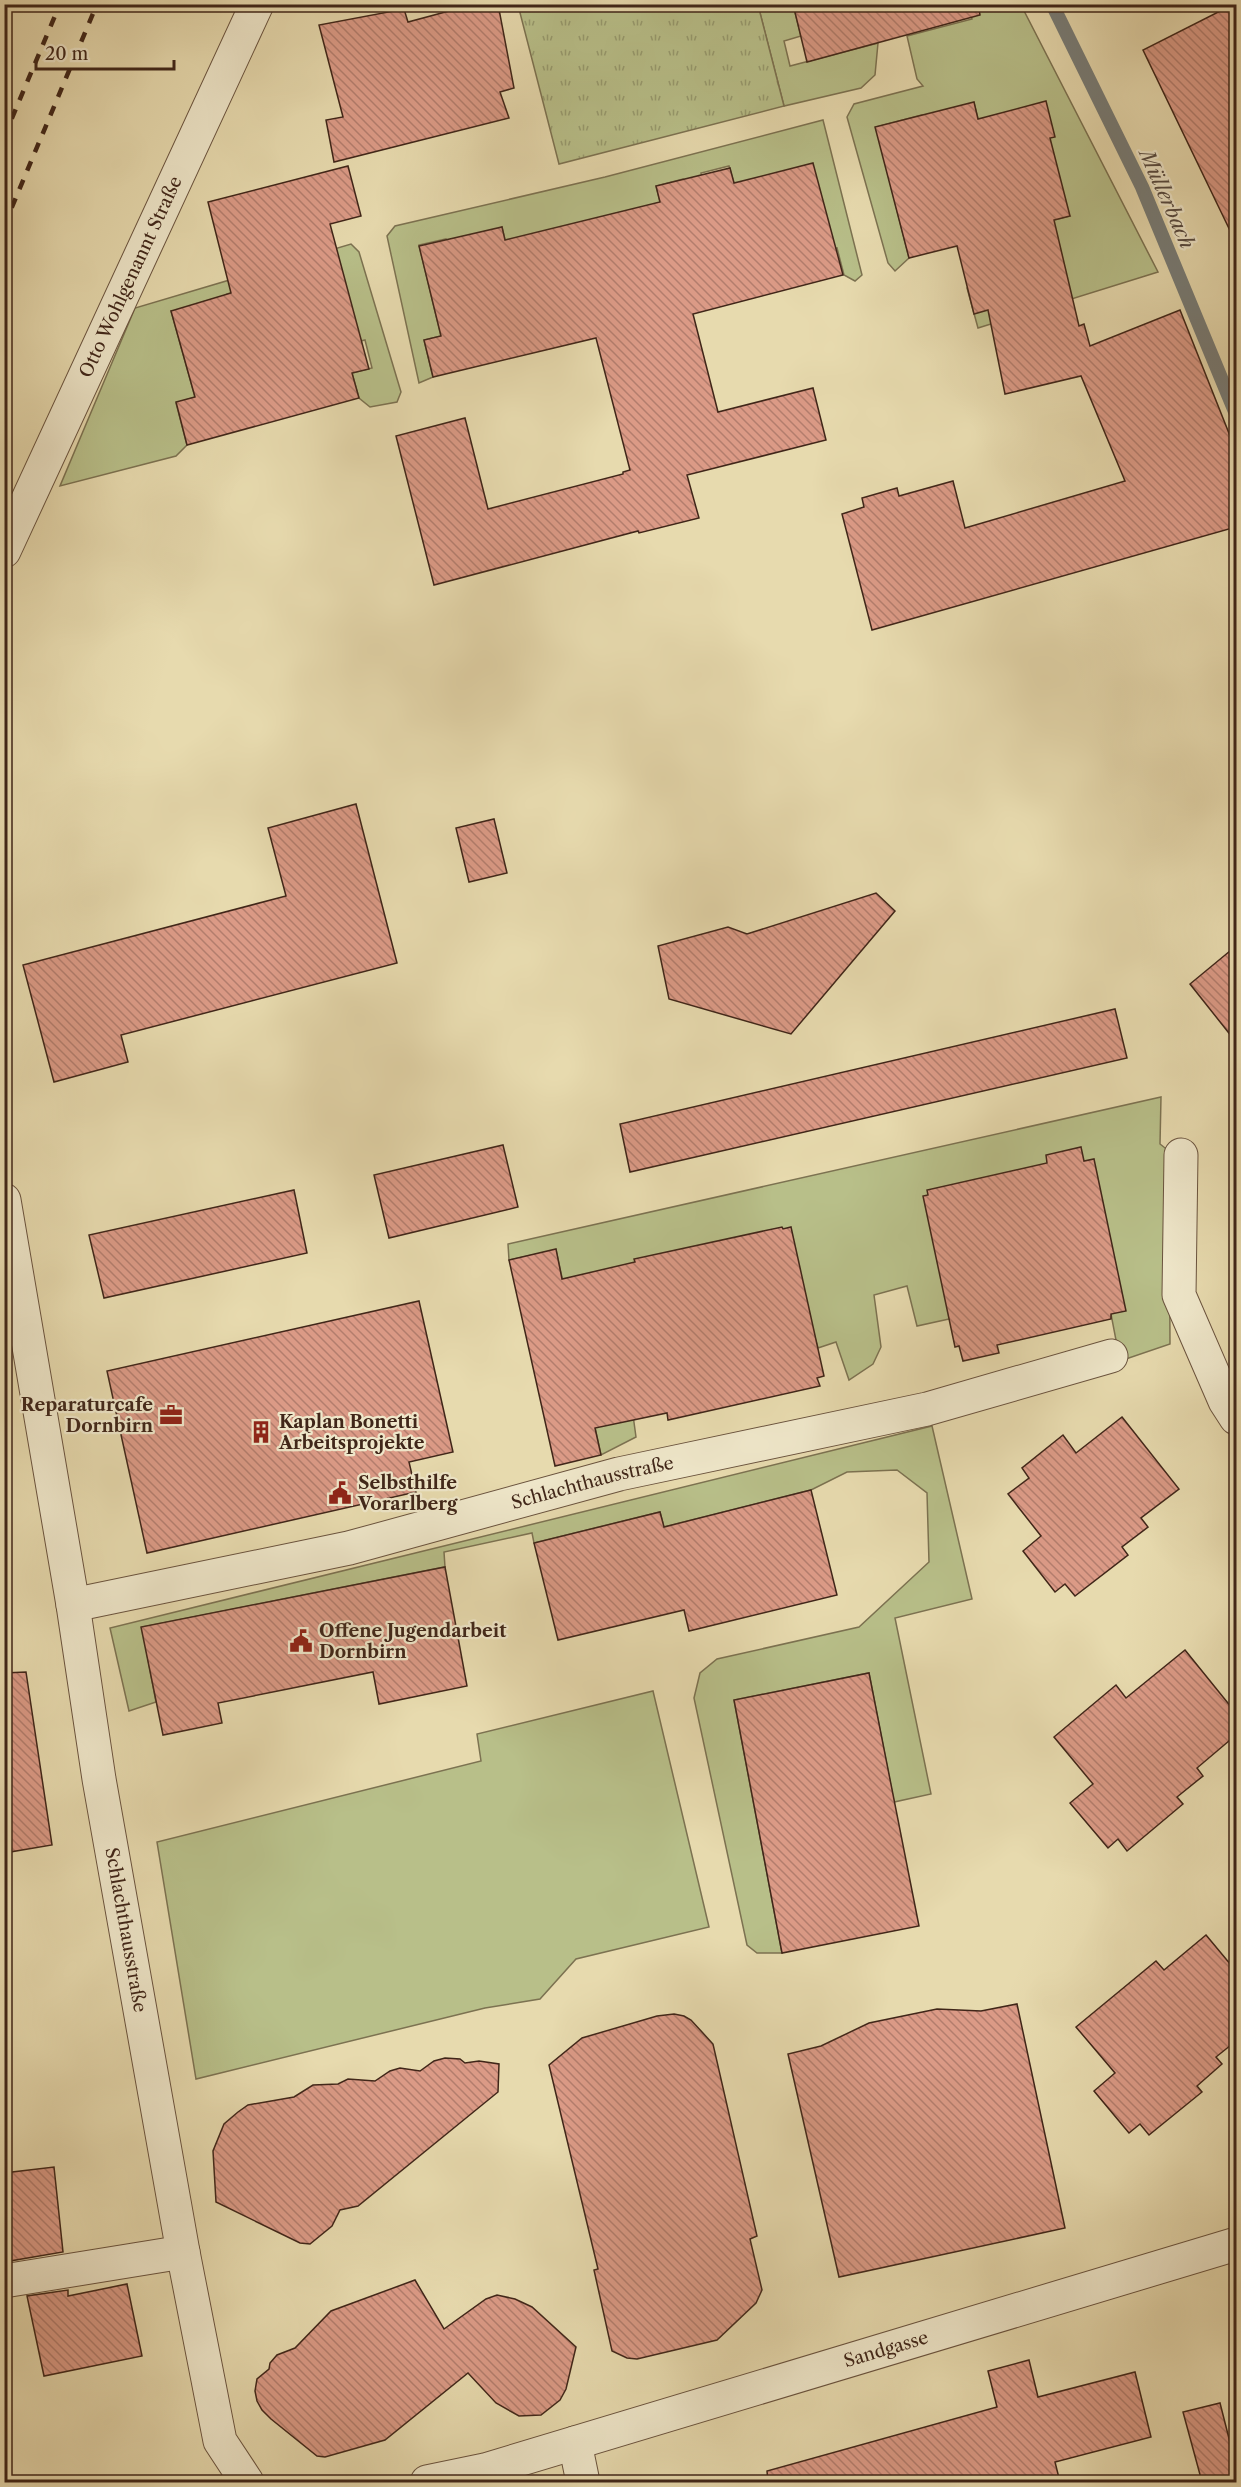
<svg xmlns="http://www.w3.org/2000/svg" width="1241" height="2487" font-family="'Libre Caslon Text',serif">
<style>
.grass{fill:#b8bf89;stroke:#7c7251;stroke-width:1.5}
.park{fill:url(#park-tufts);stroke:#7c7251;stroke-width:1.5}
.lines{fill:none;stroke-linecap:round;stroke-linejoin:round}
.stream{stroke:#787d78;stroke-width:14}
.building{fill:url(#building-back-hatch);stroke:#402619;stroke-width:1.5}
.minor-casing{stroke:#6a533e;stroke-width:35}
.minor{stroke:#efe7ca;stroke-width:33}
.rail{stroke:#402619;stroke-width:4.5;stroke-dasharray:10 10;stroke-linecap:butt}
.labels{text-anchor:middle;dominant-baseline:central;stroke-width:4.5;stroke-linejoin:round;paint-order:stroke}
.street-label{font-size:18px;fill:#402619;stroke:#efe7ca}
.poi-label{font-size:18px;font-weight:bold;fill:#402619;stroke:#efe7ca;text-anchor:start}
.water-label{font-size:20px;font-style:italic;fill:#574a40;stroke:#efe7ca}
</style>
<defs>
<pattern id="park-tufts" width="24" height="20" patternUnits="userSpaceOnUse" patternTransform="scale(1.5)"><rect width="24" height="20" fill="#b8bf89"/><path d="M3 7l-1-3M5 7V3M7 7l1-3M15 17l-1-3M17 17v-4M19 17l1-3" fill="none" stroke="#979b6f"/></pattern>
<pattern id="building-back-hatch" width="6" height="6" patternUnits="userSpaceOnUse" patternTransform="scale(1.5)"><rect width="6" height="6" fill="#db9a86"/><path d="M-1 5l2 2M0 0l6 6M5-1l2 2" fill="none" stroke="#b37d6d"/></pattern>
</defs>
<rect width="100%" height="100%" fill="#e7daae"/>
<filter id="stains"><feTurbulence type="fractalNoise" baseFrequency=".00333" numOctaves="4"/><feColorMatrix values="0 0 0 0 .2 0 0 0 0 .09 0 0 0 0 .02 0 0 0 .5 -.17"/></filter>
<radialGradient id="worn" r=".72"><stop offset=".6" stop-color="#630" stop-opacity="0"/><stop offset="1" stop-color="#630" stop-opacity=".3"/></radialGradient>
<g class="grass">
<path d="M 758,5 L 793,5 L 801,36 L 784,41 L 790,66 L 878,43 L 875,75 L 861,88 L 784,106 Z"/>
<path d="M 968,5 L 1021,5 L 1158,272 L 978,328 L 967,288 L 1017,276 L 1006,232 L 1070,216 L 978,119 L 974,103 L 927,133 L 922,115 L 876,127 L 909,258 L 895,271 L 888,263 L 847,117 L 854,104 L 923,86 L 917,79 L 907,36 L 972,19 Z"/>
<path d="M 823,120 L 862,275 L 855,281 L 844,275 L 837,248 L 818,252 L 734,183 L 729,166 L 701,173 L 705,191 L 683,179 L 656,186 L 679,277 L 505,240 L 502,227 L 450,256 L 446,239 L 419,245 L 441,336 L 424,340 L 433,377 L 419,383 L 387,236 L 395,226 L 605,177 Z"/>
<path d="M 351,244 L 359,252 L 401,392 L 397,402 L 370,407 L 359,398 L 352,373 L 372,368 L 365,340 L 344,345 L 256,286 L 227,294 L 232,311 L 171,311 L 195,397 L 176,403 L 187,445 L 176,456 L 60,486 L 135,308 Z"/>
<path d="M 1161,1097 L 1160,1144 L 1169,1151 L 1170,1344 L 1120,1361 L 1111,1314 L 949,1319 L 917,1326 L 907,1286 L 874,1295 L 881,1347 L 873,1364 L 849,1380 L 836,1342 L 818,1348 L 783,1229 L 630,1393 L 636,1437 L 601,1455 L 556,1250 L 509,1260 L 508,1244 Z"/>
<path d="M 932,1426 L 972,1599 L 895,1618 L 931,1794 L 894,1802 L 869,1673 L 734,1700 L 782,1953 L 757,1953 L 747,1945 L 694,1698 L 700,1673 L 717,1659 L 859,1627 L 929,1562 L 927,1493 L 897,1470 L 847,1472 L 811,1490 L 664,1527 L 660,1512 L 534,1543 L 532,1533 L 444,1552 L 445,1567 L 142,1627 L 156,1702 L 129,1711 L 110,1628 Z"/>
<path d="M 653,1691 L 709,1927 L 576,1959 L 540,1999 L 485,2008 L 196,2079 L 157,1842 L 481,1761 L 477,1734 Z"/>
</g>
<path class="park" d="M 518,5 L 758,5 L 784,106 L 559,164 Z"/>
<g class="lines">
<path class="stream" d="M 1052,4 L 1142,187 L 1236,414"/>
</g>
<g class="building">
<path d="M 475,4 L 498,4 L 514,88 L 500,92 L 509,118 L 334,162 L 326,120 L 343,117 L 319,25 L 404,9 L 408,22 Z"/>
<path d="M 793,4 L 978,4 L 980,15 L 807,62 Z"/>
<path d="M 1234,4 L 1236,4 L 1236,243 L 1143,50 Z"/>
<path d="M 1046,101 L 1055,137 L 1050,138 L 1070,216 L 1054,220 L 1079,326 L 1084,324 L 1090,346 L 1180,310 L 1236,451 L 1236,527 L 872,630 L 842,514 L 864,507 L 862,498 L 897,488 L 899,496 L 953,481 L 965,528 L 1125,481 L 1081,376 L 1005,394 L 988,310 L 974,314 L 957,246 L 909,258 L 875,127 L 974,102 L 978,119 Z"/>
<path d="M 813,163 L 843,275 L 693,314 L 718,412 L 813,388 L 826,440 L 687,475 L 699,518 L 639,533 L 638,531 L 434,585 L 396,436 L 465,418 L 488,509 L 623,474 L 623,472 L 630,470 L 596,338 L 433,377 L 424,340 L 441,336 L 419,246 L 502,227 L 505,240 L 660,202 L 656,186 L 730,168 L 734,183 Z"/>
<path d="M 348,166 L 361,216 L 330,224 L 369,369 L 352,373 L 359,398 L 187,445 L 176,402 L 195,397 L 171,311 L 231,293 L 208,202 Z"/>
<path d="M 356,804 L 397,963 L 121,1035 L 128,1062 L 54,1082 L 23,965 L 286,896 L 268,828 Z"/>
<path d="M 494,819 L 507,873 L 469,882 L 456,828 Z"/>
<path d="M 876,893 L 895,911 L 791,1034 L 669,999 L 658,946 L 728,927 L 747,934 Z"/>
<path d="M 1236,946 L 1236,1042 L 1190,984 Z"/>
<path d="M 1115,1009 L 1127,1058 L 630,1172 L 620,1124 Z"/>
<path d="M 503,1145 L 518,1207 L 389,1238 L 374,1175 Z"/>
<path d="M 1081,1147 L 1084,1161 L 1094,1159 L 1126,1311 L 1111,1314 L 1111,1319 L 997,1345 L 999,1353 L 963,1361 L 959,1346 L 955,1347 L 923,1196 L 928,1195 L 927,1190 L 1047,1163 L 1046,1155 Z"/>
<path d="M 294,1190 L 307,1253 L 104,1298 L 89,1235 Z"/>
<path d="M 782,1227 L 783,1229 L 791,1227 L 824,1376 L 817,1378 L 820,1386 L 668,1420 L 667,1413 L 595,1428 L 601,1455 L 555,1466 L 509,1260 L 556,1249 L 562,1279 L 635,1262 L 634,1259 Z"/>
<path d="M 419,1301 L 453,1452 L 409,1462 L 416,1492 L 147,1553 L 107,1371 Z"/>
<path d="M 1122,1417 L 1179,1489 L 1141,1518 L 1148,1527 L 1122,1547 L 1128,1555 L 1075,1596 L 1065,1584 L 1055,1592 L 1023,1551 L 1041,1536 L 1008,1494 L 1029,1478 L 1022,1468 L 1063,1435 L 1076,1453 Z"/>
<path d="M 811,1490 L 837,1595 L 689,1631 L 684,1610 L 558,1640 L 534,1543 L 660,1512 L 664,1527 Z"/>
<path d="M 445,1567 L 467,1686 L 379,1704 L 373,1672 L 218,1703 L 222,1723 L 163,1735 L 141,1627 Z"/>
<path d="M 1185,1650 L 1236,1713 L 1236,1735 L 1197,1768 L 1203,1776 L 1177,1797 L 1183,1804 L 1127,1851 L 1118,1839 L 1108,1848 L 1070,1803 L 1093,1784 L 1054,1737 L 1116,1685 L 1126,1698 Z"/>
<path d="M 26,1672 L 52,1845 L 4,1853 L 4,1673 Z"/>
<path d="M 869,1673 L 919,1926 L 782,1953 L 734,1700 Z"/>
<path d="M 1206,1935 L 1236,1971 L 1236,2041 L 1216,2057 L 1222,2064 L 1197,2086 L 1202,2092 L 1149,2135 L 1140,2124 L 1129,2133 L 1094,2091 L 1115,2073 L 1076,2027 L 1156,1961 L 1164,1970 Z"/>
<path d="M 1017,2004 L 1065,2228 L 839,2277 L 788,2054 L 821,2046 L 869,2023 L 937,2009 L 981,2011 Z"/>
<path d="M 674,2014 L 684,2016 L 691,2020 L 713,2044 L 757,2236 L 750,2239 L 762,2290 L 756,2303 L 717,2340 L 637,2359 L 627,2358 L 612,2351 L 594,2270 L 598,2269 L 549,2065 L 582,2038 L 657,2016 Z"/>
<path d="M 445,2058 L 460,2059 L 465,2063 L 479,2061 L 499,2064 L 498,2092 L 358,2206 L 340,2210 L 332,2226 L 310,2244 L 300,2243 L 216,2202 L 213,2151 L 224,2124 L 238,2112 L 248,2105 L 294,2097 L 313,2085 L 338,2084 L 348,2079 L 375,2081 L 390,2071 L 400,2068 L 420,2071 L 434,2061 Z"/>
<path d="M 54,2167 L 63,2252 L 4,2262 L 4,2173 Z"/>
<path d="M 415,2280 L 444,2329 L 486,2299 L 497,2295 L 515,2299 L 532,2307 L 576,2347 L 566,2389 L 560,2400 L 541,2415 L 519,2416 L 496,2403 L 468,2373 L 385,2440 L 325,2457 L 317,2456 L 271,2419 L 262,2410 L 257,2401 L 255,2391 L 257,2379 L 269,2369 L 270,2363 L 277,2355 L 295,2348 L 331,2311 Z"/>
<path d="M 127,2284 L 142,2356 L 44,2376 L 27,2296 L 68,2290 L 68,2296 Z"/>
<path d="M 1029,2360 L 1038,2397 L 1135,2372 L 1151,2437 L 1055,2462 L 1060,2482 L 768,2482 L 767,2471 L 997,2407 L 988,2371 Z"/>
<path d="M 1220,2403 L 1236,2466 L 1236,2482 L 1202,2482 L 1183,2412 Z"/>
</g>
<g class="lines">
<g class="minor-casing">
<g id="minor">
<path id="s1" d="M 4,551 L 257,4"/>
<path d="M 1181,1155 L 1179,1295 L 1225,1401 L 1236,1418"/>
<path id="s2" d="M 4,1200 L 73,1605 L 99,1779 L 183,2252 L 220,2441 L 247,2482"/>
<path id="s3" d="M 73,1605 L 349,1548 L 619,1474 L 927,1409 L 1111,1356"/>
<path d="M 4,2281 L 183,2252"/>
<path d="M 575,2443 L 583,2482"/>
<path id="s4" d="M 427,2482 L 485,2470 L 1236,2244"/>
</g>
</g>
<use href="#minor" class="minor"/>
<g class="rail">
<path d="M 4,137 L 60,4"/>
<path d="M 4,226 L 97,4"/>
</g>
</g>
<defs>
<g id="office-bare" transform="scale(1.8)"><path d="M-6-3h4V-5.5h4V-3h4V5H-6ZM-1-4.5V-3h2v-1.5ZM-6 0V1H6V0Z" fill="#8f2418" stroke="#efe7ca" stroke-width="2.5" paint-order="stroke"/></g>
<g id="building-bare" transform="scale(1.8)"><path d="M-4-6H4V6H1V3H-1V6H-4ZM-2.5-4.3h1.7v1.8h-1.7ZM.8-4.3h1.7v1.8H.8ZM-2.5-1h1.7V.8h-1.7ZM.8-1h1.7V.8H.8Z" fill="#8f2418" stroke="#efe7ca" stroke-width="2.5" paint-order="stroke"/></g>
<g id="civic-bare" transform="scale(1.8)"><path d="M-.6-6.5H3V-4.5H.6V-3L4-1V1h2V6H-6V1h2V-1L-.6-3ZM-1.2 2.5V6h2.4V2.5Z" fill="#8f2418" stroke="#efe7ca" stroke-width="2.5" paint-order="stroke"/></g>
</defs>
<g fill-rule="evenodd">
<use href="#office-bare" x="171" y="1415"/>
<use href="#building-bare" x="261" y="1432"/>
<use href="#civic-bare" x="340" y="1493"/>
<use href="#civic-bare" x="301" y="1641"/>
</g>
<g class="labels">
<g class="street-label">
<text stroke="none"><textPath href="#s1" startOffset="302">Otto Wohlgenannt Straße</textPath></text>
<text stroke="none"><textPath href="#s3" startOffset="534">Schlachthausstraße</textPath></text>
<text stroke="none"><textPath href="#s2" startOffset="740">Schlachthausstraße</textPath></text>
<text stroke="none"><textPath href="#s4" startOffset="478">Sandgasse</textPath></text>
</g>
<g class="poi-label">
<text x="153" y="1405" text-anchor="end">Reparaturcafe<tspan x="153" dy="21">Dornbirn</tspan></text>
<text x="279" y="1422">Kaplan Bonetti<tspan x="279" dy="21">Arbeitsprojekte</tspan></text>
<text x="358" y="1483">Selbsthilfe<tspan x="358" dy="21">Vorarlberg</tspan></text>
<text x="319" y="1631">Offene Jugendarbeit<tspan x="319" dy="21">Dornbirn</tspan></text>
</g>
<g class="water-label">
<text transform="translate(1167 199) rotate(66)">Müllerbach</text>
</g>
</g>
<rect width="1241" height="2487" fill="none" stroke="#e7daae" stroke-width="24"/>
<rect x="6" y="6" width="1229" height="2475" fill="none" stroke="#402619" stroke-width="3"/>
<rect x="12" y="12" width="1217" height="2463" fill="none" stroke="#402619" stroke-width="1.5"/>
<path d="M36 60v9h138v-9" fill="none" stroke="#402619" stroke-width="3"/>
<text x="45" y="60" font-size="18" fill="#402619" stroke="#efe7ca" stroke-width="4.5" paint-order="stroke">20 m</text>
<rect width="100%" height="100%" filter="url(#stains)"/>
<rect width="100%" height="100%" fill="url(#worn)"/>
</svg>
